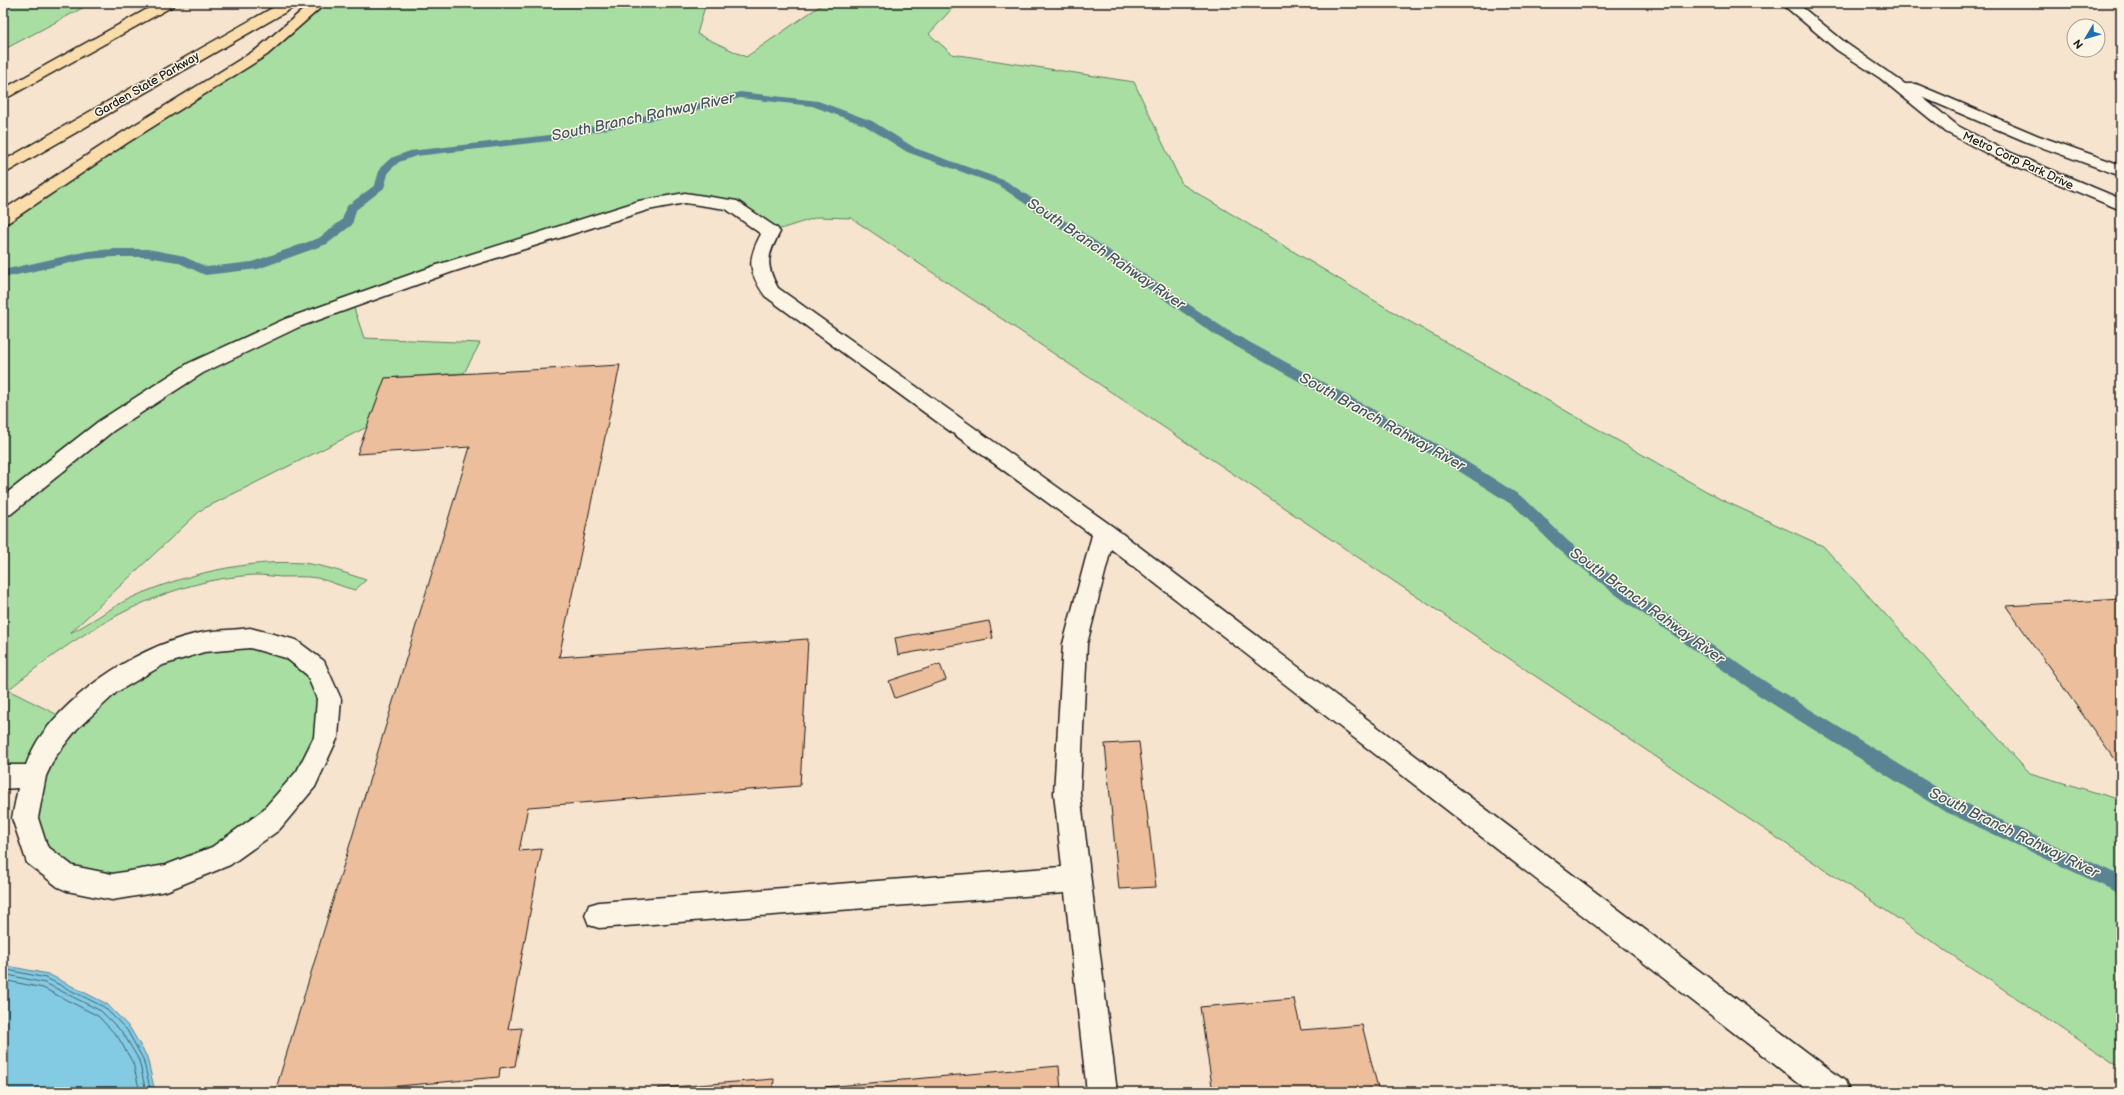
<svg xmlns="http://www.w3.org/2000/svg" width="2124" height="1095" font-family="'Balsamiq Sans',sans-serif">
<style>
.green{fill:#a8dea1;stroke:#627d5e}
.water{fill:#83cae3;stroke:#5a8493}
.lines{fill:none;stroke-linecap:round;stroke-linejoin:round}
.shore{stroke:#45626c;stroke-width:1}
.stream{fill:#5a8493;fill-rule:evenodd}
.building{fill:#ecbe9c;stroke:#1c1c1c}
.lane-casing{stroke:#1c1c1c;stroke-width:3}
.highway-casing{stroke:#1c1c1c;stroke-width:3}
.lane{fill:#fcf5e5;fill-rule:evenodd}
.highway{fill:#fbddab;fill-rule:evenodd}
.labels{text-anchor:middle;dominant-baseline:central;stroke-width:3;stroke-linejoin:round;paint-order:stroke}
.far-street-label{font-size:12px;fill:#1c1c1c;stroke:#fcf5e5}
.water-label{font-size:15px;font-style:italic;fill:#405962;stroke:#fcf5e5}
</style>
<rect width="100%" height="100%" fill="#f7e4cf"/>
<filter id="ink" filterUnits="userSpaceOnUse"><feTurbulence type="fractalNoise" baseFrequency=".025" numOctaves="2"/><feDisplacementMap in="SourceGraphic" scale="8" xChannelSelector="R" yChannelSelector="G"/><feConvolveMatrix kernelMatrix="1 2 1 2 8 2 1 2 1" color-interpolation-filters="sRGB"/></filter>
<g filter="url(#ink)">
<g class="green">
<path d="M 3,3 L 92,3 L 3,50 Z"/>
<path d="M 319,3 L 706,3 L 697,34 L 746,57 L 824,3 L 957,3 L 929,34 L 952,54 L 1134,82 L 1182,184 L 1400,316 L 1720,499 L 1823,546 L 2030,773 L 2121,800 L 2121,1068 L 851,218 L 818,217 L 771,232 L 731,205 L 685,198 L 352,302 L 364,338 L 480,343 L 464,373 L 385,378 L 367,427 L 201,510 L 70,633 C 91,623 111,607 133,597 C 182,575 248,559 302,563 C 324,565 345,573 366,580 L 355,590 C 342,587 330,581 317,578 C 306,576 292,577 281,577 C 272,576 262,575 254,575 C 158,581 80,632 8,690 L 68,720 L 109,685 L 204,642 L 288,647 L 329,699 L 306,779 L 221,856 L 112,887 L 36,854 L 33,777 L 3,777 L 3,218 L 262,52 Z"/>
</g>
<path class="water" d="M 3,965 L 48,974 L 107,1004 L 130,1028 L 147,1057 L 155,1092 L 3,1092 Z"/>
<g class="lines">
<g class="shore">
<path d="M 3,969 L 46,978 L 104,1007 L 127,1030 L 143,1059 L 151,1092"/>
<path d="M 3,974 L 45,983 L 101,1011 L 123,1033 L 139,1060 L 146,1092"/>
<path d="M 3,980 L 43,988 L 98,1016 L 118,1037 L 133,1063 L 140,1092"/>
</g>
<path class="stream" d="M 740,92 L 818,101 L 872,121 L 915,148 L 1006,181 L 1227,330 L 1453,453 L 1524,498 L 1568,541 L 1629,589 L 1772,686 L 1954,798 L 2121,876 L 2121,894 L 1942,810 L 1760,696 L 1619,597 L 1558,549 L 1514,506 L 1443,461 L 1217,336 L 998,185 L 907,152 L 864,125 L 812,106 L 740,98 L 682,114 L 550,141 L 416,156 L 399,162 L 389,171 L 384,188 L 356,210 L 352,225 L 327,244 L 258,269 L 205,275 L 177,262 L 148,257 L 115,257 L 88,259 L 3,278 L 3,270 L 88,251 L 115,249 L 148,249 L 180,255 L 207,267 L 252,262 L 319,238 L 342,220 L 347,206 L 375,185 L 380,168 L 391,158 L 410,151 L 550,135 L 681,108 Z"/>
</g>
<g class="building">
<path d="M 620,365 L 559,657 L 808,639 L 800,786 L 528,807 L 519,851 L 542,849 L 508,1029 L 522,1028 L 515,1066 L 500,1068 L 499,1077 L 332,1092 L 275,1092 L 470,447 L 357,454 L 385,378 Z"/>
<path d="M 2121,599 L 2121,769 L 2006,606 Z"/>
<path d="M 989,621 L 993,638 L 898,655 L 895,638 Z"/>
<path d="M 940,664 L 946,680 L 895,698 L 889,681 Z"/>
<path d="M 1139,742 L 1156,887 L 1119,889 L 1105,744 Z"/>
<path d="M 1294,999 L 1301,1030 L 1362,1025 L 1379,1092 L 1213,1092 L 1200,1007 Z"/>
<path d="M 1059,1066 L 1061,1092 L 825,1092 L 825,1087 Z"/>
<path d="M 774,1079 L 773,1092 L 658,1092 L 659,1088 Z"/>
</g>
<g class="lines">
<g class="lane-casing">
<g id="lane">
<path d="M 1781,3 L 1797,3 L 1847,44 L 1905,84 L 1916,84 L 2039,136 L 2121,165 L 2121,176 L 2027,142 L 1922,97 L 1958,126 L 2004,150 L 2121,199 L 2121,210 L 1992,156 L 1946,132 L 1880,78 L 1837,50 Z"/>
<path d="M 685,193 L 737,201 L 777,228 L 780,232 C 767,256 765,264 778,288 L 1112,526 L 1845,1081 L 1849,1092 L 1810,1092 L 1111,549 L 1087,644 L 1080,793 L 1117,1092 L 1087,1092 L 1065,893 L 599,928 L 589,925 L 585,915 L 589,905 L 599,902 L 1062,867 L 1054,793 L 1063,644 L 1092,535 L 765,296 C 748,271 747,260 761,234 L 726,209 L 685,203 L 648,210 L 452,272 L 299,327 L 203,373 L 113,431 L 11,514 L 3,516 L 3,496 L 99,421 L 189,363 L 285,319 L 440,264 L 639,201 Z"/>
<path d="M 250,628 L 296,640 L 324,661 L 341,699 L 338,737 L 315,787 L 279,830 L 230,865 L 166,891 L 112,900 L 67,891 L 58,887 L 27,863 L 12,818 L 18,788 L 3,789 L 3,765 L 26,765 C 29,757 33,748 38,740 C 73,689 143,643 205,632 C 219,630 235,630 250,628 ZM 250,648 L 286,658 L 307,675 L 317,699 L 314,737 L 297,771 L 261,812 L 212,847 L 166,865 L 112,874 L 73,866 L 47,846 L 38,818 L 46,776 L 55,757 L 77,729 L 117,692 L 163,665 L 204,652 Z"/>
</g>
</g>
<g class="highway-casing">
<g id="highway">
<path d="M 158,3 L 175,3 L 173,6 L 3,100 L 3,89 Z"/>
<path d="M 281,3 L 298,3 L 296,6 L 9,171 L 3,173 L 3,161 Z"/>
<path d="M 311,3 L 326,3 L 267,55 L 127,143 L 9,222 L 3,223 L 3,210 L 115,137 L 257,49 Z"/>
</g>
</g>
<use href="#lane" class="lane"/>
<use href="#highway" class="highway"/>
</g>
</g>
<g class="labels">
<g class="far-street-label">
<text transform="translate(147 85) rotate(-30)">Garden State Parkway</text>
<text transform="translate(2018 161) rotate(25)">Metro Corp Park Drive</text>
</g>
<g class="water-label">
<text transform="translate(643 117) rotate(-12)">South Branch Rahway River</text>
<text transform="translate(1106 254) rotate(34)">South Branch Rahway River</text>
<text transform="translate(1382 422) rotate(29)">South Branch Rahway River</text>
<text transform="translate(1647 606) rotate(36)">South Branch Rahway River</text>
<text transform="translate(2014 833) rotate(26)">South Branch Rahway River</text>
</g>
</g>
<rect width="2124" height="1095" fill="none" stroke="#fcf5e5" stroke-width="16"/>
<rect x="8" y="8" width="2108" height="1079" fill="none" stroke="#1c1c1c" stroke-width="1.5" filter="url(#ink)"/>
<g transform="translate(2086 38) rotate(232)"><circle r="19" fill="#fcf5e5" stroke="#a29e95"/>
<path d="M0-3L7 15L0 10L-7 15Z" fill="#1f6fb2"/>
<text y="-6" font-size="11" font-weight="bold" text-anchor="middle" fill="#1c1c1c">N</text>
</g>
</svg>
